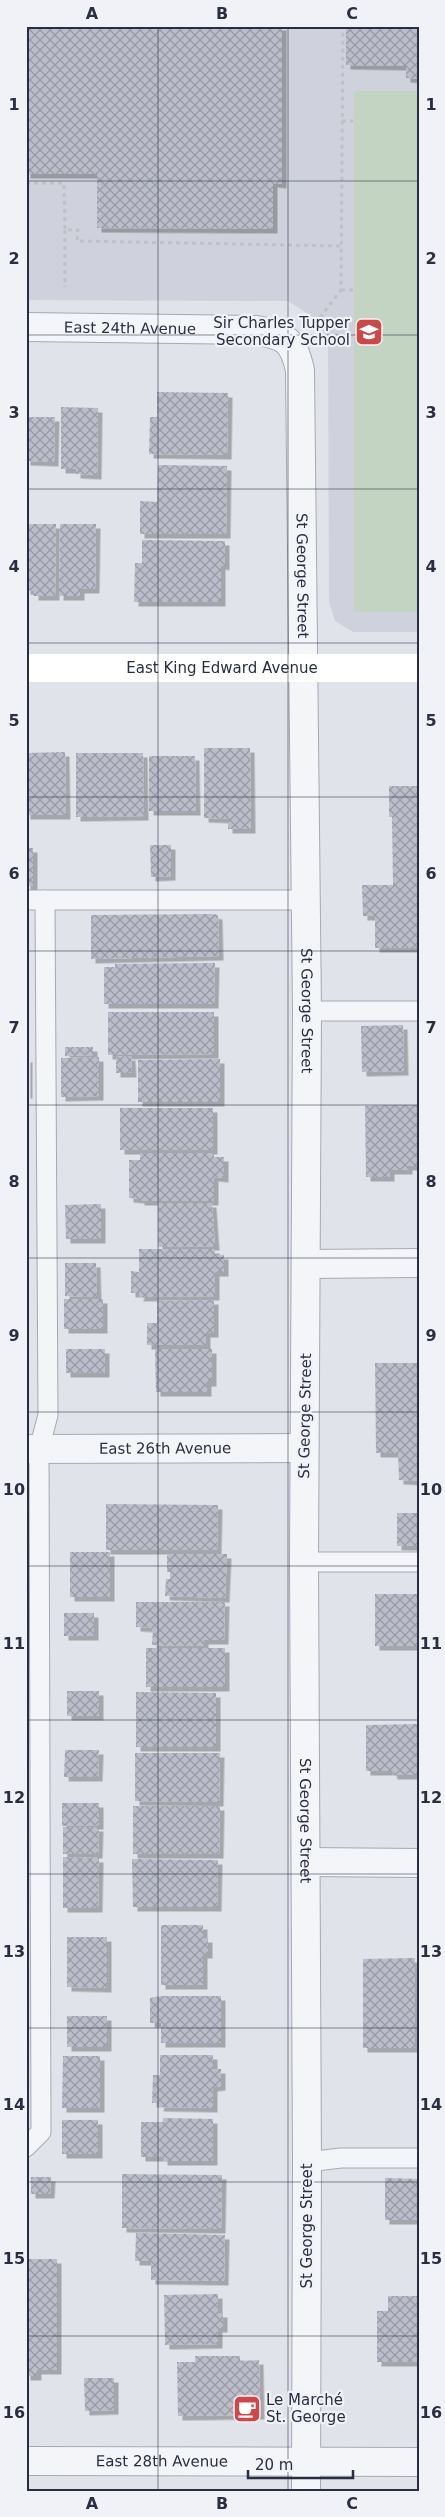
<svg xmlns="http://www.w3.org/2000/svg" width="445" height="2517" font-family="'DejaVu Sans',sans-serif">
<style>
.built{fill:#cfd2dc}
.green{fill:#c4d4c2}
.building{fill:url(#building-cross-hatch);filter:url(#shadow)}
.lines{fill:none;stroke-linecap:round;stroke-linejoin:round}
.lane-casing{stroke:#a6a9b4;stroke-width:21}
.street-casing{stroke:#a6a9b4;stroke-width:30}
.path{stroke:#bfc1c8;stroke-width:3;stroke-dasharray:4 4;stroke-linecap:butt}
.lane{stroke:#f4f5f8;stroke-width:19}
.street{stroke:#f4f5f8;stroke-width:28}
.secondary{stroke:#fff;stroke-width:28}
.grid{fill:none;stroke:#2a2e41;stroke-width:1;stroke-opacity:0.55}
.labels{text-anchor:middle;dominant-baseline:central;stroke-width:4.5;stroke-linejoin:round;paint-order:stroke}
.poi-label{font-size:15px;fill:#2a2e41;stroke:#f1f2f7;text-anchor:end}
.street-label{font-size:15px;fill:#2a2e41;stroke:#f1f2f7}
.neatline{fill:none;stroke:#2a2e41;stroke-width:2}
.grid-label{font-size:16px;text-anchor:middle;font-weight:bold;fill:#2a2e41}
</style>
<defs>
<pattern id="building-cross-hatch" width="8" height="8" patternUnits="userSpaceOnUse" patternTransform="scale(1.25)"><rect width="8" height="8" fill="#bbbeca"/><path d="M0 0l8 8M0 8l8-8" fill="none" stroke="#989ba6"/></pattern>
<filter id="shadow"><feDropShadow dx="4.5" dy="4.5" stdDeviation="0" flood-color="#0004"/></filter>
</defs>
<rect width="100%" height="100%" fill="#e1e3ea"/>
<path class="built" d="M 26,26 L 419,26 L 419,632 L 353,632 L 335,621 L 329,602 L 328,348 L 311,316 L 288,301 L 26,300 Z"/>
<rect class="green" x="354" y="91" width="65" height="521"/>
<g class="building">
<path d="M 26,26 L 282,26 L 282,184 L 273,183 L 273,229 L 97,228 L 97,174 L 26,174 Z"/>
<path d="M 346,26 L 419,26 L 419,79 L 406,78 L 406,66 L 346,65 Z"/>
<path d="M 157,392 L 228,393 L 227,455 L 149,454 L 150,417 L 157,417 Z"/>
<path d="M 61,407 L 98,408 L 97,475 L 76,474 L 76,469 L 61,469 Z"/>
<path d="M 26,417 L 55,417 L 54,462 L 26,461 Z"/>
<path d="M 158,465 L 227,466 L 226,534 L 140,534 L 140,501 L 157,502 Z"/>
<path d="M 26,524 L 56,524 L 55,596 L 34,596 L 34,591 L 26,590 Z"/>
<path d="M 60,524 L 96,524 L 95,589 L 80,589 L 80,596 L 59,596 Z"/>
<path d="M 142,540 L 225,541 L 225,566 L 221,565 L 221,602 L 134,602 L 135,563 L 142,563 Z"/>
<path d="M 204,748 L 250,748 L 251,829 L 228,829 L 228,819 L 204,818 Z"/>
<path d="M 65,752 L 66,815 L 26,815 L 26,753 Z"/>
<path d="M 76,753 L 143,753 L 144,816 L 76,817 Z"/>
<path d="M 149,756 L 195,756 L 196,811 L 149,811 Z"/>
<path d="M 389,786 L 419,786 L 419,948 L 375,948 L 375,916 L 363,916 L 362,885 L 393,885 L 392,817 L 389,817 Z"/>
<path d="M 150,845 L 171,845 L 171,876 L 151,877 Z"/>
<rect x="26" y="848" width="7" height="38"/>
<path d="M 212,914 L 218,915 L 219,956 L 91,959 L 91,915 Z"/>
<path d="M 215,963 L 214,1004 L 104,1004 L 104,967 L 115,967 L 115,964 Z"/>
<path d="M 108,1012 L 214,1012 L 214,1054 L 108,1055 Z"/>
<path d="M 403,1025 L 404,1071 L 362,1072 L 361,1026 Z"/>
<path d="M 65,1047 L 93,1047 L 93,1055 L 65,1056 Z"/>
<path d="M 131,1056 L 132,1073 L 116,1073 L 116,1057 Z"/>
<path d="M 99,1057 L 99,1096 L 61,1097 L 61,1058 Z"/>
<rect x="26" y="1058" width="2" height="36"/>
<path d="M 220,1059 L 220,1102 L 138,1102 L 138,1060 Z"/>
<path d="M 389,1105 L 419,1105 L 419,1166 L 408,1166 L 408,1170 L 390,1170 L 390,1177 L 366,1177 L 365,1106 Z"/>
<rect x="120" y="1108" width="93" height="42"/>
<path d="M 140,1153 L 214,1153 L 214,1157 L 224,1157 L 224,1178 L 214,1177 L 214,1201 L 140,1201 L 140,1199 L 129,1198 L 129,1160 L 140,1160 Z"/>
<path d="M 158,1203 L 212,1203 L 215,1246 L 158,1247 Z"/>
<path d="M 101,1204 L 101,1239 L 66,1239 L 65,1205 Z"/>
<path d="M 139,1249 L 215,1249 L 215,1255 L 224,1255 L 224,1272 L 215,1272 L 215,1296 L 139,1297 L 140,1293 L 131,1293 L 131,1271 L 139,1272 Z"/>
<path d="M 65,1263 L 96,1263 L 97,1297 L 65,1296 Z"/>
<rect x="64" y="1299" width="39" height="30"/>
<path d="M 214,1300 L 214,1333 L 206,1333 L 206,1345 L 147,1345 L 147,1323 L 157,1323 L 157,1301 Z"/>
<rect x="66" y="1349" width="39" height="24"/>
<path d="M 155,1349 L 212,1349 L 212,1382 L 207,1382 L 207,1392 L 156,1392 Z"/>
<path d="M 375,1363 L 419,1363 L 419,1481 L 399,1480 L 398,1453 L 376,1453 Z"/>
<path d="M 106,1504 L 218,1505 L 217,1550 L 106,1550 Z"/>
<rect x="397" y="1513" width="22" height="33"/>
<rect x="70" y="1552" width="40" height="45"/>
<path d="M 167,1554 L 227,1554 L 225,1598 L 165,1596 L 166,1579 L 170,1579 L 170,1572 L 167,1572 Z"/>
<rect x="375" y="1594" width="44" height="52"/>
<path d="M 136,1602 L 225,1602 L 224,1640 L 204,1640 L 204,1646 L 152,1645 L 153,1628 L 136,1627 Z"/>
<rect x="64" y="1613" width="30" height="23"/>
<rect x="146" y="1648" width="79" height="39"/>
<rect x="67" y="1691" width="32" height="25"/>
<path d="M 136,1692 L 216,1693 L 216,1747 L 136,1747 Z"/>
<path d="M 419,1724 L 419,1775 L 393,1775 L 392,1771 L 366,1771 L 366,1725 Z"/>
<path d="M 65,1750 L 99,1750 L 98,1777 L 64,1777 Z"/>
<path d="M 135,1753 L 220,1753 L 219,1802 L 135,1801 Z"/>
<path d="M 62,1803 L 99,1803 L 99,1825 L 62,1826 Z"/>
<path d="M 133,1806 L 220,1806 L 219,1854 L 133,1854 Z"/>
<path d="M 63,1827 L 99,1827 L 98,1854 L 63,1854 Z"/>
<path d="M 63,1857 L 99,1858 L 98,1908 L 63,1908 Z"/>
<path d="M 132,1859 L 218,1860 L 217,1907 L 133,1907 Z"/>
<rect x="26" y="1867" width="3" height="50"/>
<path d="M 161,1925 L 203,1925 L 203,1938 L 208,1938 L 208,1954 L 203,1954 L 203,1985 L 161,1985 Z"/>
<path d="M 67,1937 L 107,1937 L 107,1988 L 67,1987 Z"/>
<path d="M 415,1958 L 415,2048 L 363,2048 L 363,1959 Z"/>
<path d="M 161,1996 L 221,1996 L 221,2043 L 161,2043 L 161,2023 L 150,2023 L 150,1998 Z"/>
<rect x="67" y="2016" width="40" height="31"/>
<path d="M 160,2055 L 213,2055 L 213,2069 L 221,2069 L 221,2086 L 213,2087 L 213,2108 L 159,2107 L 160,2103 L 152,2103 L 153,2075 L 160,2075 Z"/>
<path d="M 63,2056 L 100,2056 L 100,2108 L 62,2108 Z"/>
<path d="M 163,2118 L 213,2119 L 213,2161 L 163,2161 L 163,2157 L 141,2157 L 141,2122 L 163,2122 Z"/>
<rect x="62" y="2120" width="36" height="34"/>
<path d="M 122,2174 L 222,2175 L 221,2229 L 122,2228 Z"/>
<path d="M 31,2177 L 51,2177 L 50,2194 L 31,2194 Z"/>
<path d="M 385,2178 L 419,2179 L 419,2220 L 385,2220 Z"/>
<path d="M 136,2233 L 225,2235 L 224,2281 L 151,2280 L 151,2261 L 135,2261 Z"/>
<path d="M 26,2259 L 57,2259 L 57,2370 L 37,2370 L 37,2376 L 26,2376 Z"/>
<path d="M 218,2294 L 218,2313 L 223,2313 L 223,2328 L 218,2328 L 218,2344 L 165,2345 L 164,2295 Z"/>
<path d="M 388,2296 L 419,2296 L 419,2362 L 377,2362 L 377,2311 L 388,2311 Z"/>
<path d="M 195,2356 L 240,2356 L 240,2361 L 259,2360 L 260,2415 L 178,2416 L 177,2362 L 195,2362 Z"/>
<path d="M 84,2378 L 114,2378 L 114,2410 L 85,2411 Z"/>
</g>
<g class="lines">
<g class="lane-casing">
<g id="lane">
<path d="M 26,900 L 306,900"/>
<path d="M 307,1011 L 419,1011"/>
<path d="M 304,1562 L 419,1562"/>
<path d="M 26,2147 L 41,2132 L 39,1449 L 48,1415 L 45,900"/>
<path d="M 307,2162 L 341,2158 L 419,2158"/>
</g>
</g>
<g class="street-casing">
<g id="street">
<path id="s1" d="M 26,327 L 256,330 C 286,336 293,340 300,370 L 307,1011 L 304,1562 L 307,2162 L 306,2491"/>
<path d="M 306,1264 L 419,1263"/>
<path id="s2" d="M 26,1449 L 304,1448"/>
<path d="M 306,1862 L 419,1863"/>
<path id="s3" d="M 26,2461 L 419,2462"/>
</g>
</g>
<g class="path">
<path d="M 342,121 L 353,121"/>
<path d="M 26,183 L 64,183 L 65,230 L 78,230 L 77,241 L 342,246"/>
<path d="M 65,230 L 65,287"/>
<path d="M 341,290 L 354,290"/>
<path d="M 315,324 L 341,290 L 343,26"/>
</g>
<use href="#lane" class="lane"/>
<use href="#street" class="street"/>
<path class="secondary" id="s4" d="M 26,668 L 419,668"/>
</g>
<path class="grid" d="M 158,26 L 158,2491M 288,26 L 288,2491M 26,181 L 419,181M 26,335 L 419,335M 26,489 L 419,489M 26,643 L 419,643M 26,797 L 419,797M 26,951 L 419,951M 26,1105 L 419,1105M 26,1258 L 419,1258M 26,1412 L 419,1412M 26,1566 L 419,1566M 26,1720 L 419,1720M 26,1874 L 419,1874M 26,2028 L 419,2028M 26,2182 L 419,2182M 26,2336 L 419,2336"/>
<defs>
<g id="school-square" transform="scale(1.4375)"><rect x="-9" y="-9" width="18" height="18" rx="4" fill="#cd4848" stroke="#f1f2f7"/><path d="M0-5L7-2L0 1L-7-2ZM-4 1L0 2.5L4 1V4Q0 6-4 4Z" fill="#fff"/></g>
<g id="cafe-square" transform="scale(1.4375)"><rect x="-9" y="-9" width="18" height="18" rx="4" fill="#cd4848" stroke="#f1f2f7"/><path d="M-5.5-4.5H6V0H3Q3 3.5 0 3.5H-2.5Q-5.5 3.5-5.5 0ZM3-3.2v2h1.7v-2ZM-6 4.5H4V6H-6Z" fill="#fff"/></g>
</defs>
<g fill-rule="evenodd">
<use href="#school-square" x="369" y="332"/>
<use href="#cafe-square" x="247" y="2409"/>
</g>
<g class="labels">
<g class="poi-label">
<text x="350" y="323">Sir Charles Tupper<tspan x="350" dy="17">Secondary School</tspan></text>
<text x="266" y="2400" text-anchor="start">Le Marché<tspan x="266" dy="17">St. George</tspan></text>
</g>
<g class="street-label">
<text stroke="none"><textPath href="#s1" startOffset="104">East 24th Avenue</textPath></text>
<text stroke="none"><textPath href="#s1" startOffset="501">St George Street</textPath></text>
<text stroke="none"><textPath href="#s4" startOffset="196">East King Edward Avenue</textPath></text>
<text stroke="none"><textPath href="#s1" startOffset="936">St George Street</textPath></text>
<text transform="translate(305 1416) rotate(-89)">St George Street</text>
<text stroke="none"><textPath href="#s2" startOffset="139">East 26th Avenue</textPath></text>
<text stroke="none"><textPath href="#s1" startOffset="1746">St George Street</textPath></text>
<text transform="translate(307 2226) rotate(-90)">St George Street</text>
<text stroke="none"><textPath href="#s3" startOffset="136">East 28th Avenue</textPath></text>
</g>
</g>
<rect width="445" height="2517" fill="none" stroke="#f1f2f7" stroke-width="55"/>
<path d="M248 2470v8h105v-8" fill="none" stroke="#2a2e41" stroke-width="2.5"/>
<text x="255" y="2470" font-size="15" fill="#2a2e41" stroke="#f1f2f7" stroke-width="4" paint-order="stroke">20 m</text>
<rect x="28" y="28" width="390" height="2462" class="neatline"/>
<g class="grid-label">
<text x="92" y="19">A</text>
<text x="222" y="19">B</text>
<text x="352" y="19">C</text>
<text x="14" y="110">1</text>
<text x="431" y="110">1</text>
<text x="14" y="264">2</text>
<text x="431" y="264">2</text>
<text x="14" y="418">3</text>
<text x="431" y="418">3</text>
<text x="14" y="572">4</text>
<text x="431" y="572">4</text>
<text x="14" y="726">5</text>
<text x="431" y="726">5</text>
<text x="14" y="879">6</text>
<text x="431" y="879">6</text>
<text x="14" y="1033">7</text>
<text x="431" y="1033">7</text>
<text x="14" y="1187">8</text>
<text x="431" y="1187">8</text>
<text x="14" y="1341">9</text>
<text x="431" y="1341">9</text>
<text x="14" y="1495">10</text>
<text x="431" y="1495">10</text>
<text x="14" y="1649">11</text>
<text x="431" y="1649">11</text>
<text x="14" y="1803">12</text>
<text x="431" y="1803">12</text>
<text x="14" y="1957">13</text>
<text x="431" y="1957">13</text>
<text x="14" y="2110">14</text>
<text x="431" y="2110">14</text>
<text x="14" y="2264">15</text>
<text x="431" y="2264">15</text>
<text x="14" y="2418">16</text>
<text x="431" y="2418">16</text>
<text x="92" y="2509">A</text>
<text x="222" y="2509">B</text>
<text x="352" y="2509">C</text>
</g>
</svg>
